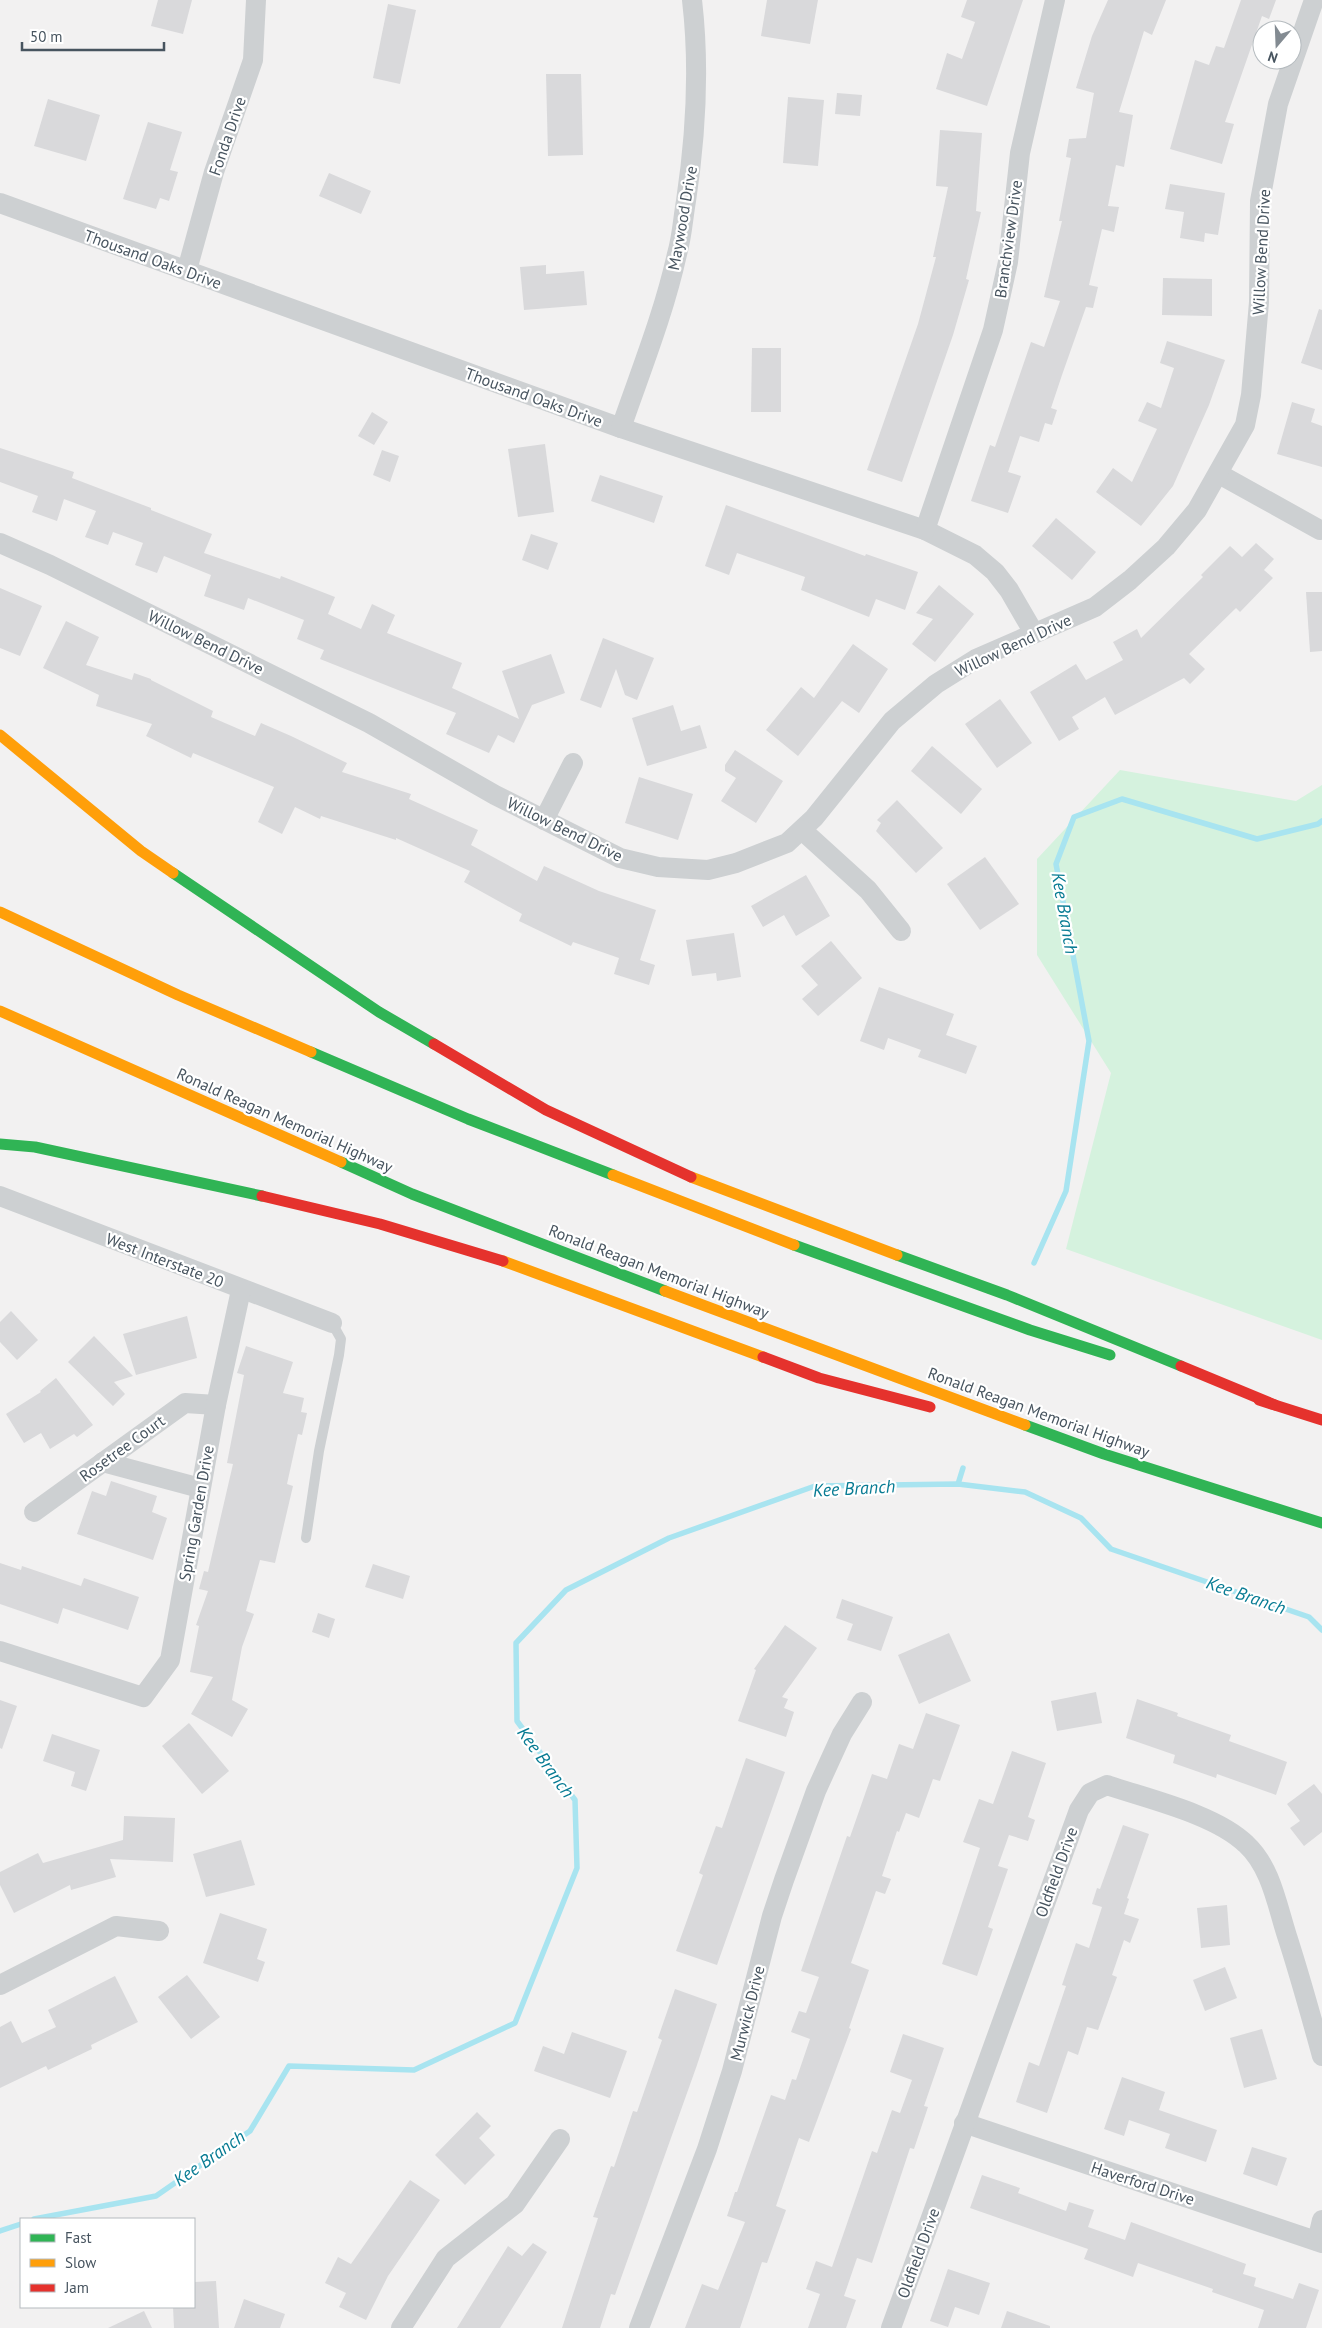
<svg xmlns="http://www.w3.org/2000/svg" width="1322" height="2328" font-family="'PT Sans',sans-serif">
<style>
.green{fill:#d5f2de}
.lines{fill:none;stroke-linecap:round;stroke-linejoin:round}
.stream{stroke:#a8e4f0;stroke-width:5.5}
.building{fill:#d9d9db}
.lane{stroke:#cdd0d2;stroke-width:10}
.street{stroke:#cdd0d2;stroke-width:20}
.fast{stroke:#30b455;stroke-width:11}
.slow{stroke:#ff9f0a;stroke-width:11}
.jam{stroke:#e5322d;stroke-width:11}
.labels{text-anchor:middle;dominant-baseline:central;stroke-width:4.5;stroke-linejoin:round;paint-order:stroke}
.street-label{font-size:16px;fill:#47545f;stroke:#fff}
.water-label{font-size:18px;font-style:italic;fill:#077b93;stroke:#fff}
</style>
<rect width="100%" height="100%" fill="#f2f1f1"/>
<path class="green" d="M 1120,770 L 1296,801 L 1322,785 L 1322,1340 L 1066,1249 L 1111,1073 L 1037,955 L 1037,859 Z"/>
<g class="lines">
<g class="stream">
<path d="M 1034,1263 L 1066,1191 L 1089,1041 L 1056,864 L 1074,817 L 1122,799 L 1257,839 L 1318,824 L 1322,821"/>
<path d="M 958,1484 L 963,1468"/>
<path d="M 34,2219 L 156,2196 L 250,2131 L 289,2066 L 414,2070 L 515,2023 L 577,1868 L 575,1800 L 517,1721 L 516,1643 L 566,1590 L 669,1538 L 815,1486 L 958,1484 L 1025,1492 L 1081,1518 L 1111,1549 L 1309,1617 L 1322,1630"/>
<path d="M 0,2231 L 21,2224"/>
</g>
</g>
<g class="building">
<path d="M 158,0 L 192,0 L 183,34 L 151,26 Z"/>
<path d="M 767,0 L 818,0 L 810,44 L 761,36 Z"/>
<path d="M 967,0 L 1023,0 L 987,106 L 936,89 L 947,53 L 962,59 L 975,22 L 961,17 Z"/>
<path d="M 1108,0 L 1166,0 L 1152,35 L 1144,31 L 1119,112 L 1133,115 L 1124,167 L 1116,165 L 1108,206 L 1119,207 L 1114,232 L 1102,229 L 1089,285 L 1098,287 L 1093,308 L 1086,307 L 1062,375 L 1051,408 L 1057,410 L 1052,425 L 1045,423 L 1039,442 L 1020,436 L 1008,472 L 1021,476 L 1008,513 L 971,501 L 990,445 L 995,447 L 1031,342 L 1044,347 L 1060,301 L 1044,297 L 1062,221 L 1059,221 L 1071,158 L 1066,157 L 1069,139 L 1086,138 L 1094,93 L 1076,88 L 1092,36 Z"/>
<path d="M 1241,0 L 1276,0 L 1269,19 L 1262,16 L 1225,122 L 1234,124 L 1222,164 L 1170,149 L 1195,60 L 1209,65 L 1216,46 L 1224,48 Z"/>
<path d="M 388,4 L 416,10 L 400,84 L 373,78 Z"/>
<path d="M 546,74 L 581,74 L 583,155 L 548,156 Z"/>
<path d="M 837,93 L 862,95 L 860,116 L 835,114 Z"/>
<path d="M 788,97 L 824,100 L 818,166 L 783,163 Z"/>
<path d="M 48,99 L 100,115 L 86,161 L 34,146 Z"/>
<path d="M 148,122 L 182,132 L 170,170 L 178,172 L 169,201 L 160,198 L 156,209 L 123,199 Z"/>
<path d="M 940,130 L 982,133 L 976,211 L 981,212 L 966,279 L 969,280 L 953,335 L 902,482 L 867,470 L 918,324 L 936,257 L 933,257 L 948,187 L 936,186 Z"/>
<path d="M 329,173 L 371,191 L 361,214 L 319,196 Z"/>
<path d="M 1170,184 L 1225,193 L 1218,235 L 1205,233 L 1204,242 L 1180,238 L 1184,212 L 1165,209 Z"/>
<path d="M 546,265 L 546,274 L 584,271 L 587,305 L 524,310 L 520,267 Z"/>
<path d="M 1163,278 L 1212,279 L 1212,316 L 1162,315 Z"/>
<path d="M 1319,309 L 1322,310 L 1322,370 L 1301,363 Z"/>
<path d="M 1167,341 L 1225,360 L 1209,405 L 1173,486 L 1141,526 L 1096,492 L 1113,468 L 1132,482 L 1157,429 L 1138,421 L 1147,402 L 1161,408 L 1174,368 L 1160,363 Z"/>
<path d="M 752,348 L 781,348 L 781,412 L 751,412 Z"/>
<path d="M 1292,402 L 1315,409 L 1311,422 L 1322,426 L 1322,467 L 1277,454 Z"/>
<path d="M 372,412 L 388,422 L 374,445 L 358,436 Z"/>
<path d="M 545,444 L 554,512 L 518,517 L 508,449 Z"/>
<path d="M 0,448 L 74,472 L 72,478 L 151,508 L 151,510 L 212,534 L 204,553 L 280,579 L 281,576 L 335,597 L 328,614 L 361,629 L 372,604 L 395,615 L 387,633 L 462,663 L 452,688 L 519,719 L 502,671 L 551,654 L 565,693 L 532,705 L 514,743 L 498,735 L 489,753 L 446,734 L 456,713 L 320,659 L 324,650 L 297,639 L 304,620 L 248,598 L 244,610 L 204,596 L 211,575 L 164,556 L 157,573 L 135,565 L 143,543 L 113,532 L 108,545 L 85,537 L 96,511 L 64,499 L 57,521 L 32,512 L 38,496 L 0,482 Z"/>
<path d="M 382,450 L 399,456 L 390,482 L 373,475 Z"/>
<path d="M 600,475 L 663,496 L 654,523 L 591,501 Z"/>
<path d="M 726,505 L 865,556 L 866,554 L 918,572 L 905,610 L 876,599 L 869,617 L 801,590 L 805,577 L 737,553 L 729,575 L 705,566 Z"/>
<path d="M 1056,518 L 1096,552 L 1072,580 L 1032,546 Z"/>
<path d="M 531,534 L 558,543 L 548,570 L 522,560 Z"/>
<path d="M 1256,543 L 1274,559 L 1264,570 L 1273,578 L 1240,612 L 1236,608 L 1189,654 L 1205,669 L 1190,684 L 1184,678 L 1115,715 L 1105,697 L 1072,717 L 1079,729 L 1059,741 L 1030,692 L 1076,664 L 1086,680 L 1123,660 L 1113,642 L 1137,629 L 1141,638 L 1203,577 L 1201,575 L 1230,546 L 1242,557 Z"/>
<path d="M 939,585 L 974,614 L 935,662 L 912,644 L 933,619 L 916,613 Z"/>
<path d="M 0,588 L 42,606 L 20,656 L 0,648 Z"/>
<path d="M 1306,592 L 1322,592 L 1322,651 L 1310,652 Z"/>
<path d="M 66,621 L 99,637 L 86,665 L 132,680 L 134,673 L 151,679 L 151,680 L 213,711 L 211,717 L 255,736 L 261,723 L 291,736 L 347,763 L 342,772 L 411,794 L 409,799 L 478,830 L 471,845 L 537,881 L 544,866 L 599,891 L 656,910 L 640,960 L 655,965 L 649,985 L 614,974 L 619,958 L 573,942 L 571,946 L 519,921 L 522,914 L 464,882 L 470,871 L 396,838 L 396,840 L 321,816 L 320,819 L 295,807 L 282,834 L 258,822 L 274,787 L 193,753 L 191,758 L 146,736 L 152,724 L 96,706 L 99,695 L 43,668 Z"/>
<path d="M 603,638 L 654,658 L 637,700 L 625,695 L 616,669 L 601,708 L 580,700 Z"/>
<path d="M 853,644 L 888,669 L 859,713 L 842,701 L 798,756 L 766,730 L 801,687 L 814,698 Z"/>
<path d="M 1000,699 L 1032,743 L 997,768 L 965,724 Z"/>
<path d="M 673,705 L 681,731 L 700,725 L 707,748 L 647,766 L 632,718 Z"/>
<path d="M 932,746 L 982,789 L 961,814 L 911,771 Z"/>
<path d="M 735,750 L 783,781 L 756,823 L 721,801 L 736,778 L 725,771 L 725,765 Z"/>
<path d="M 639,777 L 693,794 L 678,840 L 625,823 Z"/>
<path d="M 897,800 L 943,848 L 916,873 L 876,831 L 881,823 L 877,820 Z"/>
<path d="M 985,857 L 1019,904 L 980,930 L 947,884 Z"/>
<path d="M 806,875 L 830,916 L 796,936 L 784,915 L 763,927 L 751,906 Z"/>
<path d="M 734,933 L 741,977 L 717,981 L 716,973 L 692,976 L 686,940 Z"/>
<path d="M 831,941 L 862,978 L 818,1016 L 802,999 L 818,985 L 801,966 Z"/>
<path d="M 879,987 L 954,1014 L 946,1035 L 977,1046 L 966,1074 L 918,1057 L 921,1050 L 888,1038 L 884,1050 L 860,1041 Z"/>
<path d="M 11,1311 L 38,1340 L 17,1360 L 0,1342 L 0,1322 Z"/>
<path d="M 187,1316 L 197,1358 L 136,1375 L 123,1334 Z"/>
<path d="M 94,1336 L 133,1376 L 114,1382 L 125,1394 L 113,1406 L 68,1362 Z"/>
<path d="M 246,1346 L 293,1362 L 283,1393 L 304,1398 L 301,1412 L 307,1413 L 302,1435 L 298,1434 L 287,1484 L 293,1486 L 275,1563 L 260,1560 L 246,1611 L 254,1614 L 242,1647 L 232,1700 L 248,1709 L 232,1737 L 191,1714 L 213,1677 L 190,1672 L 199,1626 L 196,1625 L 208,1591 L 199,1589 L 204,1571 L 208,1572 L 233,1464 L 227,1463 L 244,1375 L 237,1373 Z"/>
<path d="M 56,1378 L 93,1425 L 77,1437 L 74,1434 L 50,1449 L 41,1433 L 24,1443 L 6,1414 L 41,1392 L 40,1391 Z"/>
<path d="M 111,1481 L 157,1496 L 152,1512 L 167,1518 L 153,1560 L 77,1534 L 92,1491 L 106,1496 Z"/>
<path d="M 0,1563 L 21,1570 L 22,1566 L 81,1586 L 84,1578 L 139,1597 L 128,1630 L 63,1608 L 58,1624 L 0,1604 Z"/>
<path d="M 373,1564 L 410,1576 L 403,1599 L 365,1587 Z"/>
<path d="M 842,1599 L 893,1617 L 881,1651 L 847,1640 L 853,1624 L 836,1618 Z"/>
<path d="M 318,1613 L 335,1619 L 329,1638 L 312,1632 Z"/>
<path d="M 785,1625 L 817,1648 L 782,1697 L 788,1699 L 784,1708 L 794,1712 L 786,1737 L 738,1721 L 756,1670 L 754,1669 Z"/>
<path d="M 949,1633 L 971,1681 L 919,1704 L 898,1655 Z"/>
<path d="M 1096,1692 L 1102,1723 L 1057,1731 L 1051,1701 Z"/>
<path d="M 1137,1699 L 1178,1713 L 1177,1716 L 1231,1735 L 1229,1741 L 1287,1762 L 1276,1795 L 1217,1774 L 1216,1778 L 1173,1763 L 1175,1755 L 1126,1738 Z"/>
<path d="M 0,1700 L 17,1706 L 2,1749 L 0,1748 Z"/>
<path d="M 926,1713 L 960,1725 L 940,1781 L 933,1779 L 919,1818 L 906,1813 L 899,1832 L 897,1831 L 882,1876 L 891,1879 L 885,1894 L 876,1891 L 851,1963 L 869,1970 L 849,2028 L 851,2029 L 809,2142 L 799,2138 L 776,2206 L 786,2210 L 767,2263 L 762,2262 L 740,2328 L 685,2328 L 702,2284 L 718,2290 L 745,2222 L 727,2216 L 735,2192 L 737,2192 L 771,2095 L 785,2100 L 792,2079 L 796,2080 L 810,2039 L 791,2032 L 799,2011 L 806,2013 L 819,1977 L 801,1971 L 847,1836 L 850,1837 L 872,1774 L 887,1779 L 899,1744 L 913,1749 Z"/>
<path d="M 189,1723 L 229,1771 L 202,1794 L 162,1746 Z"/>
<path d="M 52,1734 L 100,1750 L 86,1791 L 71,1786 L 75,1772 L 43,1761 Z"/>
<path d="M 1012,1751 L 1046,1763 L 1028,1817 L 1035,1820 L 1028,1841 L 1009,1835 L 998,1866 L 1008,1869 L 988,1927 L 993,1929 L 977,1976 L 942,1964 L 980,1848 L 963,1842 L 979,1799 L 993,1804 Z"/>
<path d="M 746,1758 L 785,1772 L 717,1965 L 676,1951 L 703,1875 L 699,1873 L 716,1826 L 722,1828 Z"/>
<path d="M 1314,1784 L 1322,1794 L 1322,1832 L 1304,1846 L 1290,1828 L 1300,1821 L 1287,1804 Z"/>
<path d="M 124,1816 L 175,1818 L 173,1862 L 110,1859 L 116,1877 L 71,1890 L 70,1885 L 14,1913 L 0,1885 L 0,1872 L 38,1853 L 43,1863 L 123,1840 Z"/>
<path d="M 1123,1825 L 1149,1834 L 1127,1898 L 1129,1899 L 1124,1914 L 1139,1919 L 1130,1943 L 1124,1940 L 1112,1975 L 1117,1977 L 1098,2030 L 1087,2027 L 1078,2055 L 1068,2051 L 1047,2113 L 1016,2102 L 1029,2062 L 1039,2066 L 1066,1986 L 1062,1985 L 1076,1943 L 1089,1948 L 1102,1907 L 1092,1904 L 1097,1888 L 1100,1889 Z"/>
<path d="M 241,1840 L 255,1885 L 206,1897 L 193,1854 Z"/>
<path d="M 1227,1905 L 1230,1945 L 1201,1948 L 1197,1908 Z"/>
<path d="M 220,1913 L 267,1929 L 257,1959 L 265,1962 L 258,1982 L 203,1963 Z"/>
<path d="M 1225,1967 L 1237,1998 L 1205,2011 L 1193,1980 Z"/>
<path d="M 187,1975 L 220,2017 L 191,2039 L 158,1997 Z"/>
<path d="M 115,1976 L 138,2022 L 91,2045 L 92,2049 L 48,2070 L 46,2066 L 0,2088 L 0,2027 L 11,2021 L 22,2043 L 56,2027 L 48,2010 Z"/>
<path d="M 675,1989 L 717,2004 L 697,2065 L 615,2295 L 611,2294 L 600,2328 L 562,2328 L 598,2218 L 593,2217 L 611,2166 L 614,2167 L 633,2111 L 637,2112 L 662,2040 L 658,2038 Z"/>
<path d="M 1262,2029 L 1277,2079 L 1244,2088 L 1230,2038 Z"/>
<path d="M 572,2032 L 627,2051 L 610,2098 L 534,2071 L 543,2046 L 564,2054 Z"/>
<path d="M 903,2034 L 944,2048 L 924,2106 L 928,2107 L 914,2149 L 910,2148 L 872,2263 L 857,2258 L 844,2296 L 856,2300 L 846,2328 L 808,2328 L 820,2294 L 806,2289 L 816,2261 L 832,2267 L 872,2151 L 877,2153 L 892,2110 L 900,2113 L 912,2080 L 890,2072 Z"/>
<path d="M 1122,2077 L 1165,2092 L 1159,2110 L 1217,2130 L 1206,2162 L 1165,2148 L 1170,2134 L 1129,2120 L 1124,2136 L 1104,2129 Z"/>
<path d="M 477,2112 L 491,2126 L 479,2138 L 495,2155 L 465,2185 L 435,2155 Z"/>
<path d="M 1252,2147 L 1287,2158 L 1277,2186 L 1243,2174 Z"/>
<path d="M 982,2175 L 1020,2188 L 1018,2193 L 1066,2211 L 1069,2202 L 1094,2210 L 1088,2227 L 1125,2240 L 1131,2222 L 1246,2264 L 1243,2274 L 1256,2278 L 1254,2286 L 1293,2299 L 1299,2283 L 1319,2290 L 1306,2328 L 1258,2328 L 1264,2310 L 1212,2292 L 1213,2289 L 1138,2263 L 1133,2277 L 1084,2259 L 1088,2249 L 970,2208 Z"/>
<path d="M 410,2180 L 440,2200 L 388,2276 L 366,2320 L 339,2307 L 346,2293 L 325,2283 L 338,2257 L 351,2264 Z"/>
<path d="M 533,2243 L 547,2252 L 500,2328 L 457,2328 L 508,2246 L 522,2256 Z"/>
<path d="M 948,2269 L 990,2283 L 979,2315 L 955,2307 L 948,2327 L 930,2321 Z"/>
<path d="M 216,2281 L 219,2328 L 174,2328 L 173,2307 L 194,2307 L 194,2282 Z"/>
<path d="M 244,2299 L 285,2314 L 280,2328 L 234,2328 Z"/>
<path d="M 144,2311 L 152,2328 L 108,2328 Z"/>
<path d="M 1007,2311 L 1050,2326 L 1050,2328 L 1001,2328 Z"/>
</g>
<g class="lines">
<path class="lane" d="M 306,1538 L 319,1451 L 339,1355 L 341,1339 L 332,1323"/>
<g class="street">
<path d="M 0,203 L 621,428 L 925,530 L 975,555 L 995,572 L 1009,590 L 1034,633"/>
<path d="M 187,270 L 214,172 L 253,60 L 256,0"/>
<path d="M 621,428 C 641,370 664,313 677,254 C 682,237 683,218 686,201 C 696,134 700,68 692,0"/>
<path d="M 1219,474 L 1320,530"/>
<path d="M 925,530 L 993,330 L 1008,262 L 1020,153 L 1055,0"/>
<path d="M 0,543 L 50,565 L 369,723 L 495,795 L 620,858 L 658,867 L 708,870 L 736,863 L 787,843 L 814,818 L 892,721 L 936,684 L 976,659 L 1095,607 L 1130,580 L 1166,547 L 1197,510 L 1245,425 L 1251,395 L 1259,302 L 1260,201 L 1278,104 L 1314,0"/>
<path d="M 544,820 L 573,763"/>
<path d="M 802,830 L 868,890 L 901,931"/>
<path d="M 0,1196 L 332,1323"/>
<path d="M 103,1462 L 200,1488"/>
<path d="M 34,1512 L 185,1403 L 216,1405"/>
<path d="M 0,1651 L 143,1697 L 170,1660 L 216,1405 L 241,1290"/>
<path d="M 0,1985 L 116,1926 L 159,1931"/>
<path d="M 964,2123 L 1322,2243"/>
<path d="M 1317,2241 L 1322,2220"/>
<path d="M 401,2328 L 446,2258 L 515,2204 L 560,2139"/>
<path d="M 639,2328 L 707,2149 L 732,2071 L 772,1916 L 784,1880 L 816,1791 L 842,1734 L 862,1702"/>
<path d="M 891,2328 L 1079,1810 L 1090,1793 L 1107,1785 C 1148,1799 1215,1814 1246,1844 C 1271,1867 1277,1905 1287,1936 C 1300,1976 1311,2016 1322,2056"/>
</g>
<g class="fast">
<path d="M 173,873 L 379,1012 L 434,1044"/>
<path d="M 311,1052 L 468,1119 L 613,1175"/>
<path d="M 0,1144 L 35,1147 L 262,1196"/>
<path d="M 341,1162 L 412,1194 L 665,1291"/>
<path d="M 794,1245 L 1030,1330 L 1110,1355"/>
<path d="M 897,1255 L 1007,1295 L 1181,1366"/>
<path d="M 1025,1425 L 1104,1454 L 1322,1523"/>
</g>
<g class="slow">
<path d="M 0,735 L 141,851 L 173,873"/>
<path d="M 0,912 L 178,995 L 311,1052"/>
<path d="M 0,1011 L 341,1162"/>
<path d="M 613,1175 L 794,1245"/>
<path d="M 691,1177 L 897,1255"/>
<path d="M 503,1261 L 763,1357"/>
<path d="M 665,1291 L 1025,1425"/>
</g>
<g class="jam">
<path d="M 434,1044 L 546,1110 L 691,1177"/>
<path d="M 262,1196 L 380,1224 L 503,1261"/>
<path d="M 763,1357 L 819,1378 L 930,1407"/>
<path d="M 1181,1366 L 1275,1405"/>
<path d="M 1259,1400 L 1322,1420"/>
</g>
</g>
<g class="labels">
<g class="street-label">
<text transform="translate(227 136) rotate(-71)">Fonda Drive</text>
<text transform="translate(682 218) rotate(-80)">Maywood Drive</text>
<text transform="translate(1008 239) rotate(-82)">Branchview Drive</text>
<text transform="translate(1261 252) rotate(-87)">Willow Bend Drive</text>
<text transform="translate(153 259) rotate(20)">Thousand Oaks Drive</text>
<text transform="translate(534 397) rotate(20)">Thousand Oaks Drive</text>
<text transform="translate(206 642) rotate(26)">Willow Bend Drive</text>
<text transform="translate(1013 645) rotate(-25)">Willow Bend Drive</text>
<text transform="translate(565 829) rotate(26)">Willow Bend Drive</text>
<text transform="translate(285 1120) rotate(24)">Ronald Reagan Memorial Highway</text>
<text transform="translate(165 1260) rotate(21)">West Interstate 20</text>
<text transform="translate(659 1271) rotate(21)">Ronald Reagan Memorial Highway</text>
<text transform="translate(1039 1412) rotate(20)">Ronald Reagan Memorial Highway</text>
<text transform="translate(122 1448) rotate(-36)">Rosetree Court</text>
<text transform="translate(196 1513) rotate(-80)">Spring Garden Drive</text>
<text transform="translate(1056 1872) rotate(-70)">Oldfield Drive</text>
<text transform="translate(747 2013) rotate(-76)">Murwick Drive</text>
<text transform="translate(1143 2183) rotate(18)">Haverford Drive</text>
<text transform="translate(918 2253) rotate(-70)">Oldfield Drive</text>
</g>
<g class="water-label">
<text transform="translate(1065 913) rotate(80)">Kee Branch</text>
<text transform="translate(854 1488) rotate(-3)">Kee Branch</text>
<text transform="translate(1246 1595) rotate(19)">Kee Branch</text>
<text transform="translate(546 1762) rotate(54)">Kee Branch</text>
<text transform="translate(209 2158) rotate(-35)">Kee Branch</text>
</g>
</g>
<rect x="20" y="2218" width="175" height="90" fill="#ffffff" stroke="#b5bbbf"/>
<rect x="30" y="2234" width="25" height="8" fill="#30b455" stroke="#b5bbbf"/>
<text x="65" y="2243" font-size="15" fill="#47545f">Fast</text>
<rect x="30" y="2259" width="25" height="8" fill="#ff9f0a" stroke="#b5bbbf"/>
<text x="65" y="2268" font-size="15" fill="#47545f">Slow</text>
<rect x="30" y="2284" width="25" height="8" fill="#e5322d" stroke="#b5bbbf"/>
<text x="65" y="2293" font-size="15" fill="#47545f">Jam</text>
<g transform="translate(1277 45) rotate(199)"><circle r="24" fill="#ffffff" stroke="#b5bbbf"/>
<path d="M0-4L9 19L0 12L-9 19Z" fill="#838b92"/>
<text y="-8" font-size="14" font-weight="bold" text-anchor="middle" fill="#47545f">N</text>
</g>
<path d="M22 42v8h142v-8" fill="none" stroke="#47545f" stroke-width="2.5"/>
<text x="30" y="42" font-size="15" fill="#47545f" stroke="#ffffff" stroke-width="4" paint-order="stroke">50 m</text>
</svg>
